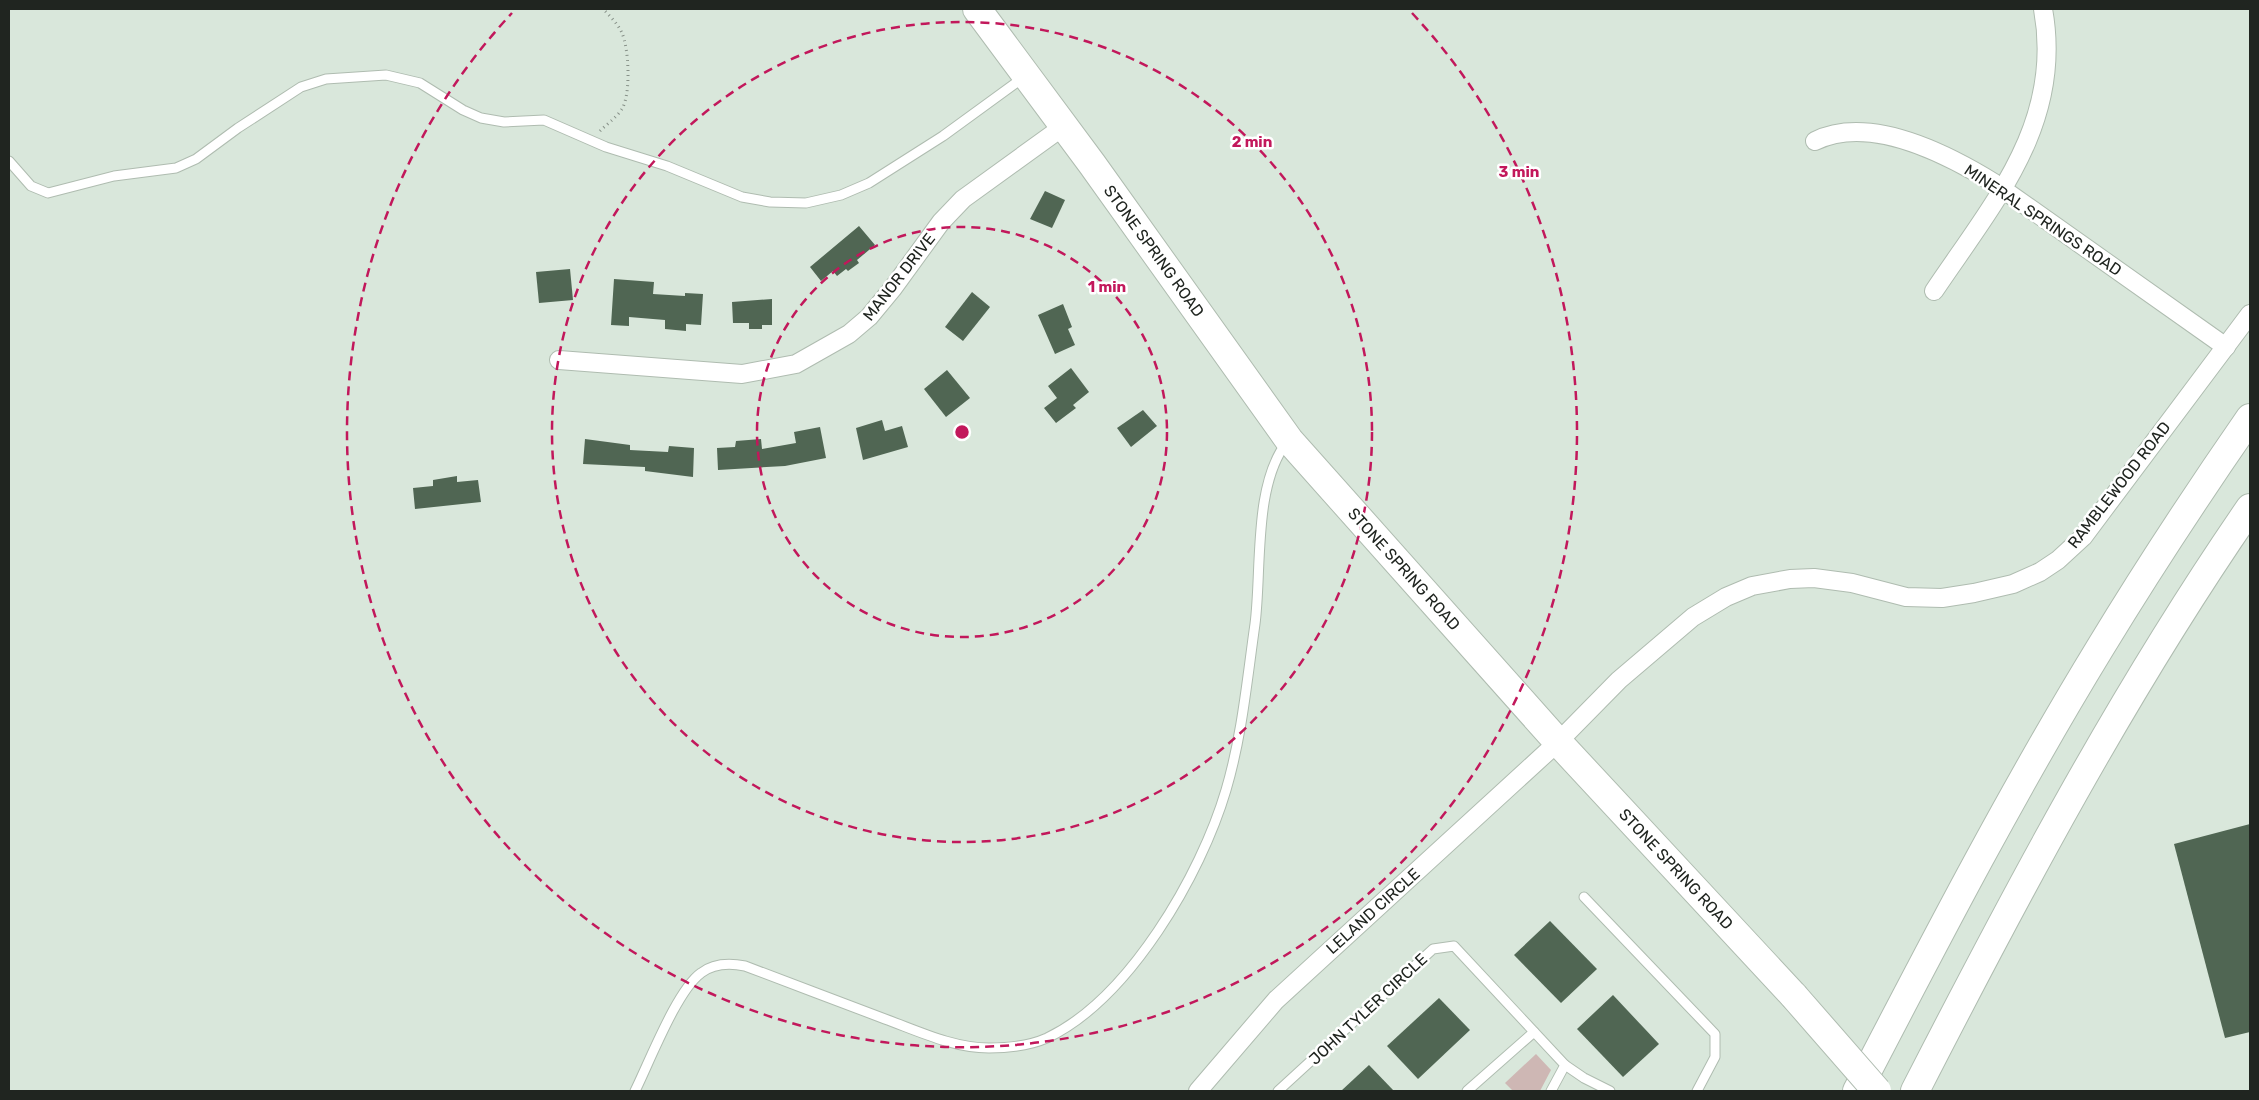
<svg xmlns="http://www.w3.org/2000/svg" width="2259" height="1100" font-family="Rubik,sans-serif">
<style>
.green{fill:#ceb7b4}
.building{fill:#506653}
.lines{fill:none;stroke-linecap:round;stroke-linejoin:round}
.service-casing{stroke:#afbcb0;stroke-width:11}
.minor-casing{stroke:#afbcb0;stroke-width:20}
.primary-casing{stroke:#afbcb0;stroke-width:30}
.motorway-casing{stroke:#afbcb0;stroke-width:30}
.path{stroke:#879188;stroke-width:3;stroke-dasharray:1 4;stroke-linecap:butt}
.service{stroke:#fff;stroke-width:9}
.minor{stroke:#fff;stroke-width:18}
.primary{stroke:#fff;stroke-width:28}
.motorway{stroke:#fff;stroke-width:28}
.primary-bridge-casing{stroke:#afbcb0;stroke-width:30;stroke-linecap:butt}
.primary-bridge{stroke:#fff;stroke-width:28}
.ring{fill:none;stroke:#c2185b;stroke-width:2.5;stroke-dasharray:9 6}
.labels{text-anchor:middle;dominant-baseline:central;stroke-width:5;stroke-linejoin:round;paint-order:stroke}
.street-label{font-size:16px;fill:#202520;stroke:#fff}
.centre{fill:#c2185b;stroke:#fff;stroke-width:2.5}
.ring-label{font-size:15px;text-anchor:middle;font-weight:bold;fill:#c2185b;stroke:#fff;stroke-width:5;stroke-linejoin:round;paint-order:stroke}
</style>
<rect width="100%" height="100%" fill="#d9e7db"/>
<path class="green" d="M 1536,1054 L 1551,1070 L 1540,1091 L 1513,1091 L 1505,1083 Z"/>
<g class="building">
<path d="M 1045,191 L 1065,200 L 1052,228 L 1030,219 Z"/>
<path d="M 859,226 L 875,245 L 857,260 L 859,263 L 848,271 L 846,269 L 837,276 L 833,271 L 821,281 L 810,267 Z"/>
<path d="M 570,269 L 573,300 L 539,303 L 536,272 Z"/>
<path d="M 614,279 L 654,282 L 653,294 L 685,296 L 685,293 L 703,294 L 701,325 L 686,324 L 686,331 L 665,329 L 665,320 L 629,317 L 629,326 L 611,325 Z"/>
<path d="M 972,292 L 990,307 L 963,341 L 945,327 Z"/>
<path d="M 772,299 L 772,325 L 762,325 L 762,329 L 749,329 L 749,323 L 733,323 L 732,302 Z"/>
<path d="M 1063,304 L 1072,327 L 1068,329 L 1075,345 L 1055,354 L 1038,315 Z"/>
<path d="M 1071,368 L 1089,392 L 1073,405 L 1076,408 L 1056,423 L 1044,408 L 1057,398 L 1048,386 Z"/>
<path d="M 947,370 L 970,398 L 946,417 L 924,389 Z"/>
<path d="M 1143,410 L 1157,426 L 1131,447 L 1117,428 Z"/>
<path d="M 882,420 L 885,431 L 902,426 L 908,447 L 863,460 L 856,428 Z"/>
<path d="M 820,427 L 826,458 L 785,466 L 718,470 L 717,448 L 735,447 L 736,441 L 761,439 L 762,449 L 796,443 L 794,432 Z"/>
<path d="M 585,439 L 630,445 L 630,450 L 668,452 L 669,446 L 694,448 L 693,477 L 645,471 L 645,467 L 583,464 Z"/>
<path d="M 457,476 L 457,482 L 478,480 L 481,502 L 415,509 L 413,488 L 433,486 L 433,480 Z"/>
<path d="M 2250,824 L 2250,1032 L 2225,1038 L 2174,844 Z"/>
<path d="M 1550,921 L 1597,969 L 1561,1003 L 1514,955 Z"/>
<path d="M 1613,995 L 1659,1044 L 1623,1077 L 1577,1029 Z"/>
<path d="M 1439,998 L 1470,1030 L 1418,1079 L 1387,1046 Z"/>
<path d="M 1369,1065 L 1394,1091 L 1341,1091 Z"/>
</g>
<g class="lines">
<g class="service-casing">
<g id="service">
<path d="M 9,161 L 31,186 L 48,193 L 114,176 L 176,168 L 196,159 L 238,128 L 301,87 L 326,79 L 386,75 L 420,83 L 463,110 L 481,118 L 504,122 L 544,120 L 606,147 L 667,166 L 742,197 L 770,202 L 806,203 L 841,195 L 869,183 L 943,136 L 1024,77"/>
<path d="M 1584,897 L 1715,1034 L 1715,1057 L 1697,1091"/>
<path d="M 1565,1065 L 1584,1078 L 1610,1091"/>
<path d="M 635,1091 C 649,1063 677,990 701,973 C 714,963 730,963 745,966 C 792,984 838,1001 885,1019 C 918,1031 953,1048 989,1048 C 1009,1048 1029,1046 1047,1038 C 1129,999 1201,875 1226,790 C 1242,736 1247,680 1255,624 C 1262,570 1253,485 1287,442"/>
<path d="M 1278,1091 L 1433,949 L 1454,946 L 1565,1065 L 1551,1091"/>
<path d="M 1467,1091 L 1534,1032"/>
</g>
</g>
<g class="minor-casing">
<g id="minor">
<path d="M 1815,141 C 1870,114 1947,154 1994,183 L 2226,347"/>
<path d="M 1934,291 C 1993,203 2064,123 2043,9"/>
<path d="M 559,360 L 742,374 L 796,364 L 849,334 L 869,317 L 893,288 L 941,222 L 963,199 L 1064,126"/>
<path d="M 1198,1091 L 1276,1000 L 1558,742 L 1619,680 L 1693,617 L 1726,597 L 1752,586 L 1790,579 L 1814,578 L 1852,583 L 1906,597 L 1942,598 L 1974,593 L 2013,584 L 2040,572 L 2058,560 L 2083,537 L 2250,314"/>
</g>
</g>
<g class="primary-casing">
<path id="primary" d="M 977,9 L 1092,164 L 1289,440 L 1558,742 L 1794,996"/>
</g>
<g class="motorway-casing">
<g id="motorway">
<path d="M 1857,1091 C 1935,941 2012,792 2100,648 C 2148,569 2198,493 2250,418"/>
<path d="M 1915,1091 C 2017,892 2123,692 2250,508"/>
</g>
</g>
<path class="path" d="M 600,131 C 607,124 616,118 622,109 C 631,94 629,49 622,33 C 618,24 610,16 603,9"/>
<use href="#service" class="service"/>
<use href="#minor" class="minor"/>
<use href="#primary" class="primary"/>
<use href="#motorway" class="motorway"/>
<g class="primary-bridge-casing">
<path id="primary-bridge" d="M 1794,996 L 1877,1091"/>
</g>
<use href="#primary-bridge" class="primary-bridge"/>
</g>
<g class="ring">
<circle cx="962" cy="432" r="205"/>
<circle cx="962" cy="432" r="410"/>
<path d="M1412 13A615 615 0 1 1 512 13"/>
</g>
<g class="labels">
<g class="street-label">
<text transform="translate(2043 220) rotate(34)">MINERAL SPRINGS ROAD</text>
<text transform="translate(1154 251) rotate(54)">STONE SPRING ROAD</text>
<text transform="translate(899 277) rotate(-52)">MANOR DRIVE</text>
<text transform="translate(2119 485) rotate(-52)">RAMBLEWOOD ROAD</text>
<text transform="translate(1404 569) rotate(48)">STONE SPRING ROAD</text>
<text transform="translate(1676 869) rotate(47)">STONE SPRING ROAD</text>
<text transform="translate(1373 911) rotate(-42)">LELAND CIRCLE</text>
<text transform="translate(1368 1009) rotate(-43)">JOHN TYLER CIRCLE</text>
</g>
</g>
<circle cx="962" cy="432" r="8" class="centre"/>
<g class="ring-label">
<text x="1252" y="147">2 min</text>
<text x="1519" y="177">3 min</text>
<text x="1107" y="292">1 min</text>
</g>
<rect width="2259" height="1100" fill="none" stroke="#202520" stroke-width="20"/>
</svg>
